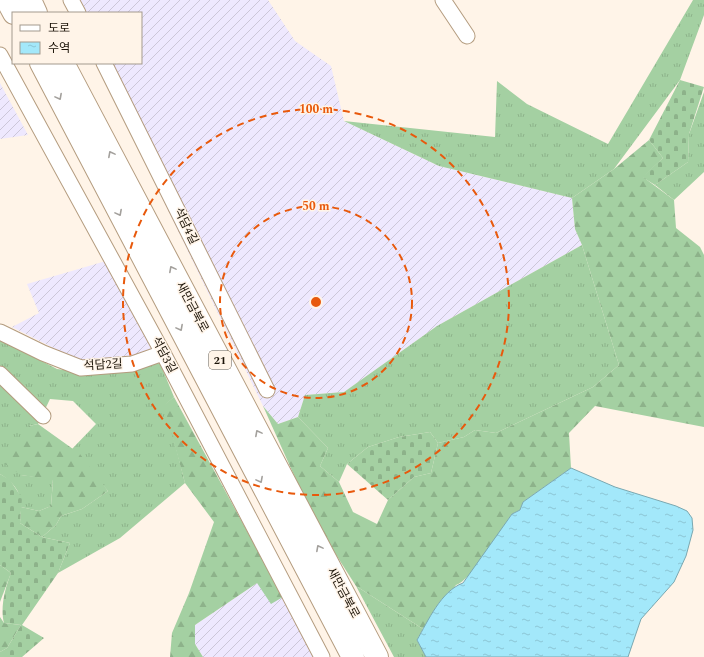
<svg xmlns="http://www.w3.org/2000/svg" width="704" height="657" font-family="Spectral,'Noto Sans KR',serif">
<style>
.industrial{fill:url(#industrial-furrows)}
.grass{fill:url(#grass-tufts)}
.forest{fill:url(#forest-firs)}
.cemetery{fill:url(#cemetery-stones)}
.water{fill:url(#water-ripples);stroke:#7aa8b1}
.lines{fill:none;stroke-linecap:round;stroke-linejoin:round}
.minor-casing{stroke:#b49c7f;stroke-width:17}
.highway-casing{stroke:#b49c7f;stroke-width:24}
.minor{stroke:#fff;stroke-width:15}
.highway{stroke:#fff;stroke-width:22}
.oneway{stroke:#a3a09c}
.ring{fill:none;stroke:#e8590c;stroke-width:2;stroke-dasharray:7 5}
.labels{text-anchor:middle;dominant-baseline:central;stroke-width:3;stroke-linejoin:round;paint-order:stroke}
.shield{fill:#fff4e8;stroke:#5f564a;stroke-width:1}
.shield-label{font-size:11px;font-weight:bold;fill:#1a1207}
.street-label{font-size:12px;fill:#1a1207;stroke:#fff4e8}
.centre{fill:#e8590c;stroke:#fff4e8;stroke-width:2}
.ring-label{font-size:12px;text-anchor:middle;font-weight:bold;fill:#e8590c;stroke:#fff4e8;stroke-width:3;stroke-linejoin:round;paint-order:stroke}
</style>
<defs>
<pattern id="industrial-furrows" width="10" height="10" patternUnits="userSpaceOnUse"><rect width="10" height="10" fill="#eee8fe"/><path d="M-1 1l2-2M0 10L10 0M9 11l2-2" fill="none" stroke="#ccc6d8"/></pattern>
<pattern id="grass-tufts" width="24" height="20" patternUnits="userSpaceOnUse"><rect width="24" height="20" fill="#a4d0a2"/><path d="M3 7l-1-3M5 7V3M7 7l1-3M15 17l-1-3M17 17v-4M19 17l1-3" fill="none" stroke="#8db28a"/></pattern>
<pattern id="forest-firs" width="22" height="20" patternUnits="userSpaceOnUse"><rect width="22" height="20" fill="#a4d0a2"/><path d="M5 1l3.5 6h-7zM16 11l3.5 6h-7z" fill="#8db28a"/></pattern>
<pattern id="cemetery-stones" width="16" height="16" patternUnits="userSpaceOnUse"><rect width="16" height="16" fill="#a4d0a2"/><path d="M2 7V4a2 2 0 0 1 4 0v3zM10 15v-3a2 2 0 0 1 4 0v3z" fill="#8db28a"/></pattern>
<pattern id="water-ripples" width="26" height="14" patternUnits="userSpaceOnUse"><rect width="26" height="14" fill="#a3e8fa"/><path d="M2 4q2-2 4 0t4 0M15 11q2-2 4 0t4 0" fill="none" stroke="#8cc6d5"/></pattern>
</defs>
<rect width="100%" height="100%" fill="#fff4e8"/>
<g class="industrial">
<path d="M 72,0 L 268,0 L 295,41 L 331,66 L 344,121 L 439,166 L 572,198 L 575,229 L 582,245 L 437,326 L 344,392 L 305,395 L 298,417 L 278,424 L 263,406 L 133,138 L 100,63 L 141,63 L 141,13 L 78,13 Z"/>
<path d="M 0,83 L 28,135 L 0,139 Z"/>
<path d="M 106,261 L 154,350 L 142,357 L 81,362 L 12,327 L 39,313 L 27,284 Z"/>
<path d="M 257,583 L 283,597 L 313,657 L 203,657 L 195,644 L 195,625 Z"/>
</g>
<g class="grass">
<path d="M 693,0 L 704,0 L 704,15 L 680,80 L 614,169 L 572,198 L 439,166 L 344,121 L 495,137 L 497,81 L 527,104 L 608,144 Z"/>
<path d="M 704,92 L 704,172 L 674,200 L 655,185 L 688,162 L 689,134 Z"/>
<path d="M 582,245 L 619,365 L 593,387 L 496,433 L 475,430 L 464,437 L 438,443 L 430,432 L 399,437 L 368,447 L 347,464 L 339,482 L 320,466 L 328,448 L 298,417 L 305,395 L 344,392 L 437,326 Z"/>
<path d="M 0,339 L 57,369 L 96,374 L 160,363 L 174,397 L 165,405 L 185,483 L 120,538 L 58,573 L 70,543 L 42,537 L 56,525 L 61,516 L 82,509 L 108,491 L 72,449 L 96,424 L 73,401 L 50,399 L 38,424 L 29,426 L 21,475 L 53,479 L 51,506 L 39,511 L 21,507 C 22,492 12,481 0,474 Z"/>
<path d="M 356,586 L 423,629 L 417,640 L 426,657 L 394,657 Z"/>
</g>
<g class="forest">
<path d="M 649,140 L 663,158 L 643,177 L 674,200 L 676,228 L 700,247 L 704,255 L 704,427 L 595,406 L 569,433 L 571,468 L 523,502 L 520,510 L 512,514 C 501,530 472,580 456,585 L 423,629 L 356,586 L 315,522 L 263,406 L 278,424 L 298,417 L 328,448 L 320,466 L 339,482 L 353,512 L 377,524 L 388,500 L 414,477 L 431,473 L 438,443 L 464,437 L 475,430 L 496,433 L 593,387 L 619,365 L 582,245 L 575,229 L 572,198 L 614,169 Z"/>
<path d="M 174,397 L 283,597 L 271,604 L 257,583 L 195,625 L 195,644 L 203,657 L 170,657 L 172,633 L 189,593 L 214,522 L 185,483 L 164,405 Z"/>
<path d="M 38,424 L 80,454 L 108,491 L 82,509 L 61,516 L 56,525 L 42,537 L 20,523 L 21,507 L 39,511 L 51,506 L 53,480 L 21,475 L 5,464 L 29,426 Z"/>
<path d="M 0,565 L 11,573 L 0,602 Z"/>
<path d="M 0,617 L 4,623 L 21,625 L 7,648 L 0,652 Z"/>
</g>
<g class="cemetery">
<path d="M 680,80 L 704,87 L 689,134 L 688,162 L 655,185 L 642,177 L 663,158 L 649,140 Z"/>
<path d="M 430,432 L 438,443 L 431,473 L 414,477 L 388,500 L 347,464 L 368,447 L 399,437 Z"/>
<path d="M 0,474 L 10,480 L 22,498 L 20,523 L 42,537 L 70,543 L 58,573 L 22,625 L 44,638 L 22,657 L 0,657 L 0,652 L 7,648 L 21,625 L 4,623 C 0,608 5,588 11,573 L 0,565 Z"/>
</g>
<path class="water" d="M 571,468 L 615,487 L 676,506 L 687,511 L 692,518 L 693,530 L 686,556 L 674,582 L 641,619 L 628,657 L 426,657 L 417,640 C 428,621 441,591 463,583 L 512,514 L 520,510 L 523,502 Z"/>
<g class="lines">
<g class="minor-casing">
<g id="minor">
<path d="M 71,0 L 78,13"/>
<path d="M 443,0 L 467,36"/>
<path d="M 0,55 L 163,353 L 322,657"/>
<path d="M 104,63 L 267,390"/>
<path d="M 0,332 L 43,353 L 81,368 L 132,364 L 163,353"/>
<path d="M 0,374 L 43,416"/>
</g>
</g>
<g class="highway-casing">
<g id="highway">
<path d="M 7,0 L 14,13"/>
<path d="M 30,0 L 36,13"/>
<path d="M 41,63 L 353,657"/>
<path d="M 63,63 L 377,657"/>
</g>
</g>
<use href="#minor" class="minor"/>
<use href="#highway" class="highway"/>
</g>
<defs><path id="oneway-chevron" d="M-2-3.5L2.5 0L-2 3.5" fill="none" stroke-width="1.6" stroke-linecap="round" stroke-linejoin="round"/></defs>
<g class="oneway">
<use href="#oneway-chevron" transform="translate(59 97) rotate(62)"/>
<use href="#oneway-chevron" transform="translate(111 154) rotate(-118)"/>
<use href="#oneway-chevron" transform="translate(119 213) rotate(62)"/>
<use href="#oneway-chevron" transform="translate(172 269) rotate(-118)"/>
<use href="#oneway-chevron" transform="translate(180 328) rotate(62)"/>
<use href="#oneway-chevron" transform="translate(258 433) rotate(-118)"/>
<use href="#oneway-chevron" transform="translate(260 480) rotate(62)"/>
<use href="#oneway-chevron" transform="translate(319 548) rotate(-118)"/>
</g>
<g class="ring">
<circle cx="316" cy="302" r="96"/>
<circle cx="316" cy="302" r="193"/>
</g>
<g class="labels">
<rect class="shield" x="209" y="351" width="22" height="18" rx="3"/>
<g class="shield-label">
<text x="220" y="360">21</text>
</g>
<g class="street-label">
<text transform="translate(186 226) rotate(64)">석담4길</text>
<text transform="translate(192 307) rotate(62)">새만금북로</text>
<text transform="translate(164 355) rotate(62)">석담3길</text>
<text transform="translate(103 365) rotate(-3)">석담2길</text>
<text transform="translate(343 593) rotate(62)">새만금북로</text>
</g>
</g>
<circle cx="316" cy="302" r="6" class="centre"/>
<g class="ring-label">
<text x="316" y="113">100 m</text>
<text x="316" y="210">50 m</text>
</g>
<rect x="12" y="12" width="130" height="52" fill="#fff4e8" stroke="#a39a8e"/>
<rect x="20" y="25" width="20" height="6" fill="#ffffff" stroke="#a39a8e"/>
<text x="48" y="32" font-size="12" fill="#1a1207">도로</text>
<rect x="20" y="42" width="20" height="12" fill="url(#water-ripples)" stroke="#a39a8e"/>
<text x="48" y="52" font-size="12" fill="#1a1207">수역</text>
</svg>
